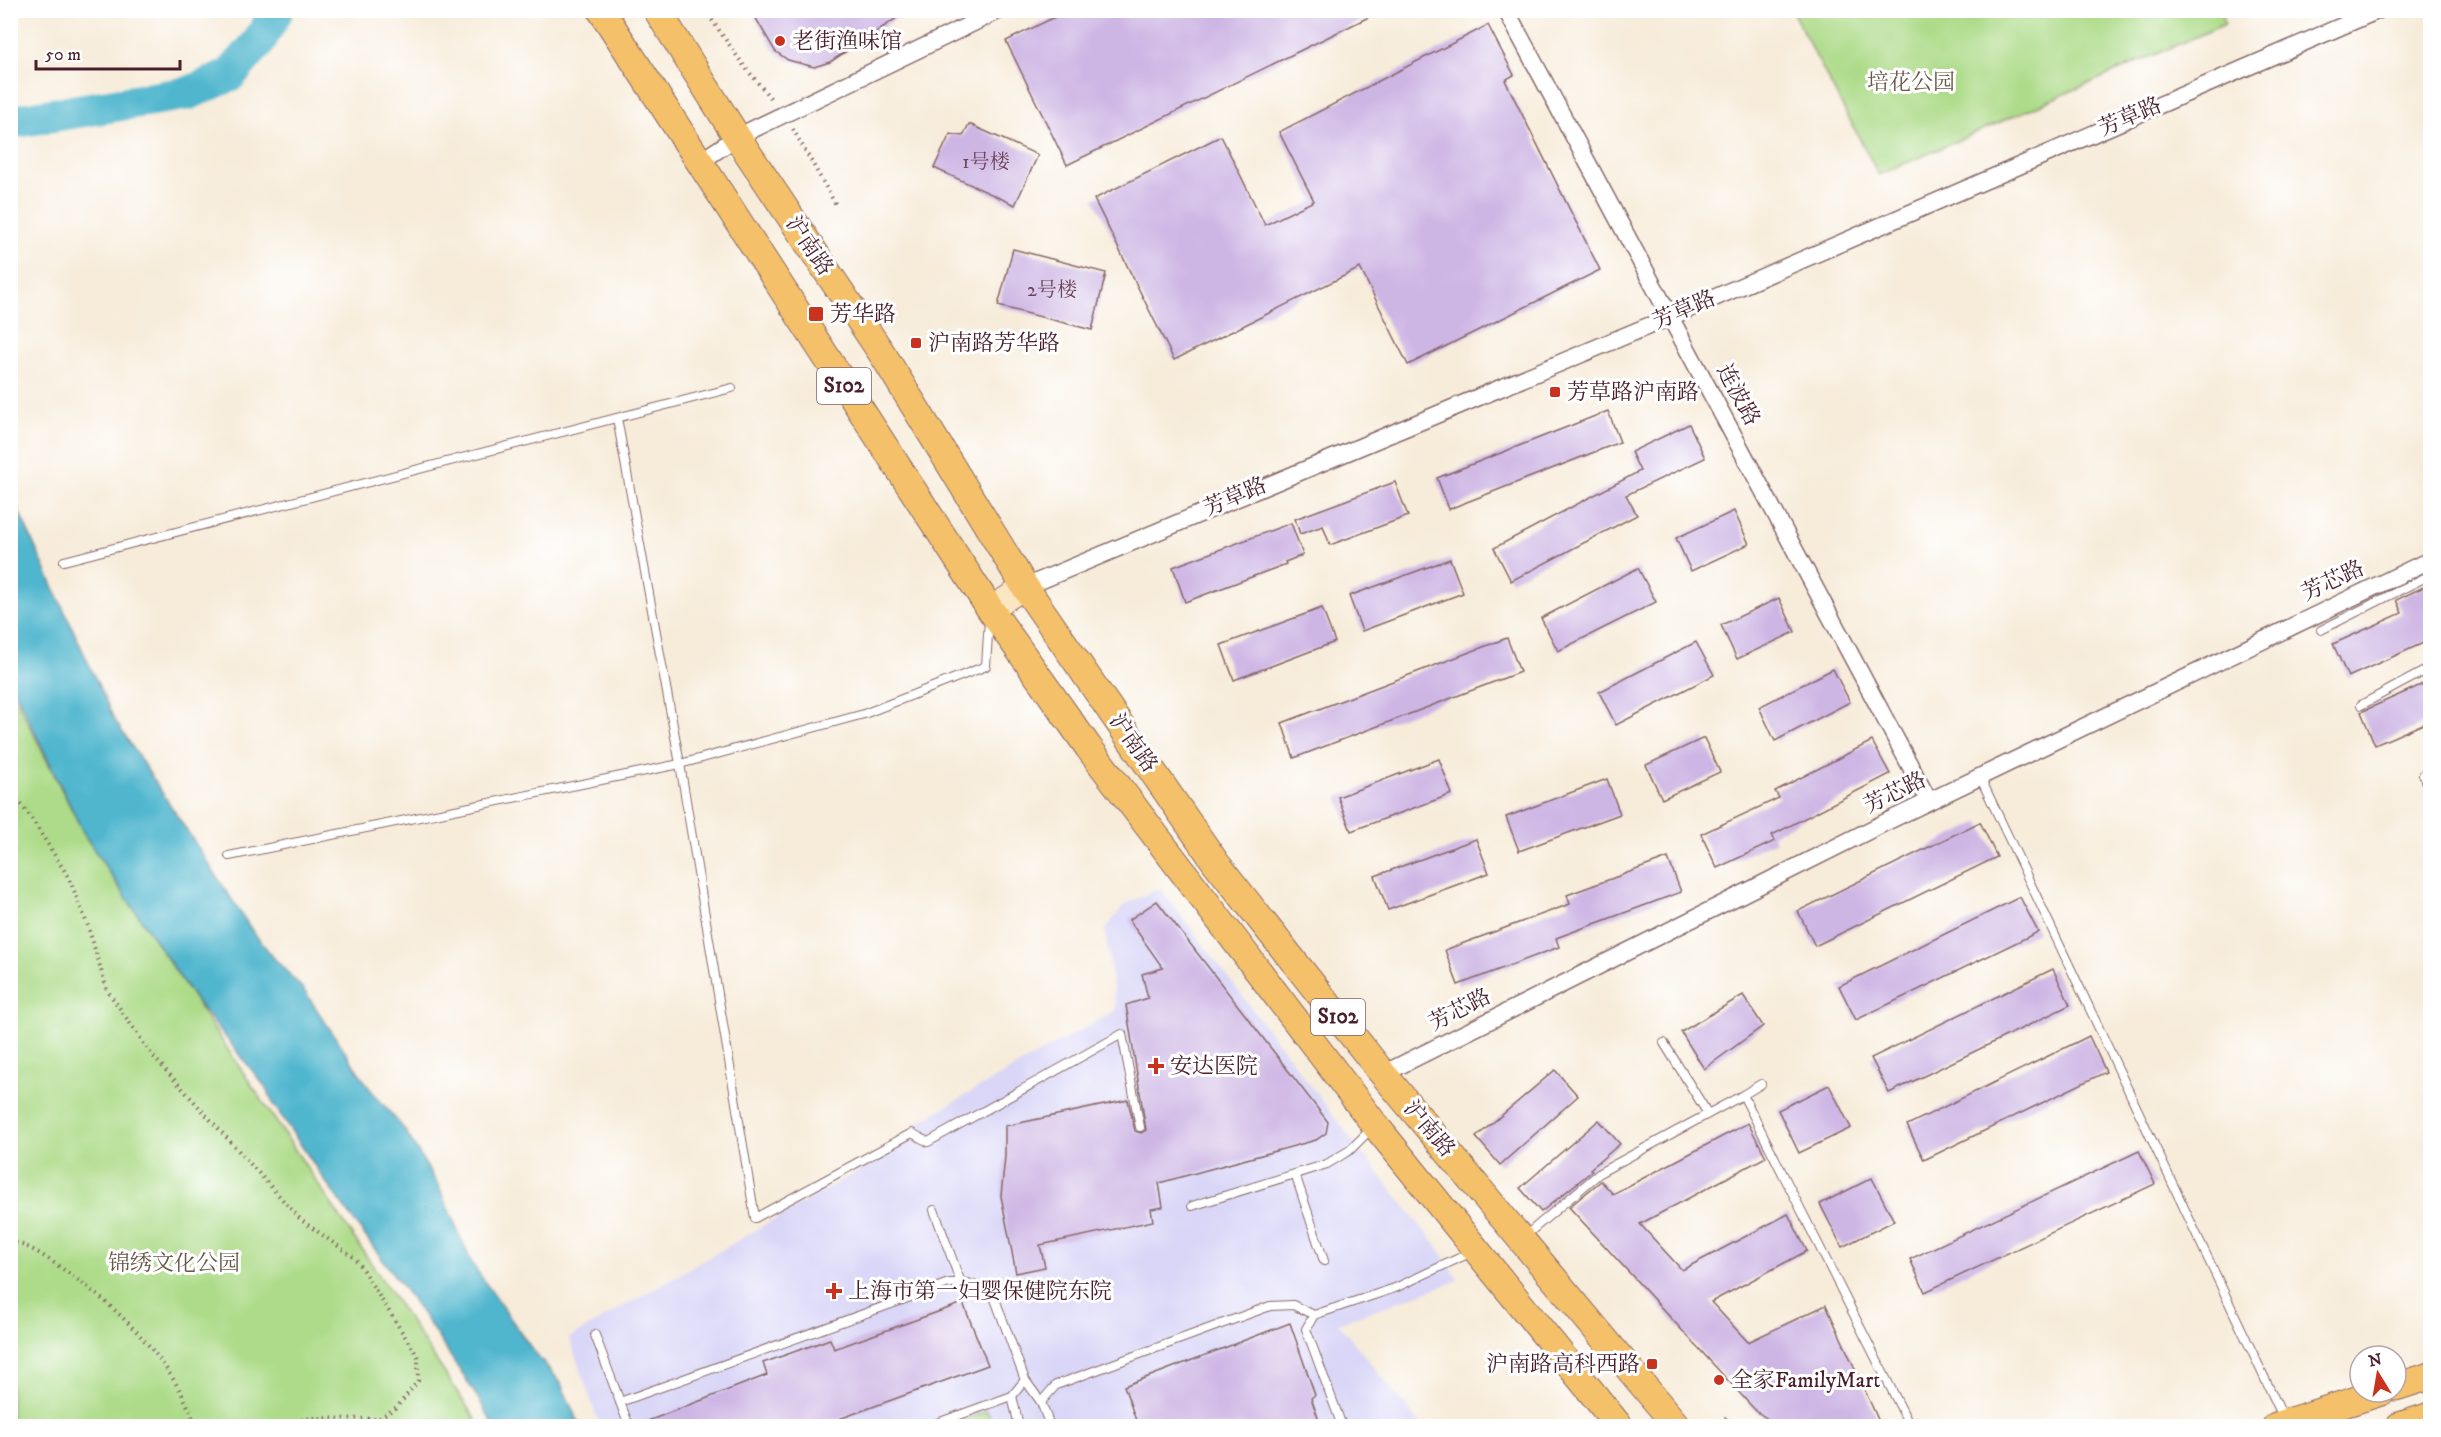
<svg xmlns="http://www.w3.org/2000/svg" width="2441" height="1437" font-family="'IM FELL DW Pica','Noto Serif SC',serif">
<style>
.built{fill:#d9d6f7}
.green{fill:#addb89;stroke:#7c7d5a;stroke-width:1.5}
.water{fill:#50b6ce;stroke:#4d6a7c;stroke-width:1.5}
.lines{fill:none;stroke-linecap:round;stroke-linejoin:round}
.river{stroke:#50b6ce;stroke-width:34}
.building{fill:#cdb5e4}
.lane-casing{stroke:#876768;stroke-width:10}
.street-casing{stroke:#876768;stroke-width:19}
.secondary-casing{stroke:#876768;stroke-width:26}
.primary-casing{stroke:#876768;stroke-width:29}
.path{stroke:#876768;stroke-width:4;stroke-dasharray:1.5 4.5;stroke-linecap:butt}
.lane{stroke:#fff;stroke-width:8}
.street{stroke:#fff;stroke-width:16}
.secondary{stroke:#fbe6c3;stroke-width:24}
.primary{stroke:#f4c16a;stroke-width:27}
.poi-dot{fill:#c8321e;stroke:#fff;stroke-width:2}
.labels{text-anchor:middle;dominant-baseline:central;stroke-width:6;stroke-linejoin:round;paint-order:stroke}
.number-label{font-size:20px;fill:#6b4459}
.shield{fill:#fff;stroke:#80626b;stroke-width:1.5}
.shield-label{font-size:21px;font-weight:bold;fill:#4a1f2b}
.poi-label{font-size:22px;fill:#4a1f2b;stroke:#fff;text-anchor:start}
.park-label{font-size:22px;fill:#685747;stroke:#fff}
.street-label{font-size:22px;fill:#4a1f2b;stroke:#fff}
</style>
<rect width="100%" height="100%" fill="#fff"/>
<filter id="ink" filterUnits="userSpaceOnUse"><feTurbulence type="fractalNoise" baseFrequency=".0167" numOctaves="2"/><feDisplacementMap in="SourceGraphic" scale="12" xChannelSelector="R" yChannelSelector="G"/><feConvolveMatrix kernelMatrix="1 2 1 2 8 2 1 2 1" color-interpolation-filters="sRGB"/></filter>
<filter id="wash" filterUnits="userSpaceOnUse"><feTurbulence type="fractalNoise" baseFrequency=".008" numOctaves="4" result="noise"/><feDisplacementMap in="SourceGraphic" scale="24" xChannelSelector="R" yChannelSelector="G"/><feGaussianBlur stdDeviation="1.35" result="paint"/><feColorMatrix in="noise" values="0 0 0 0 0 0 0 0 0 0 0 0 0 0 0 0 0 1.4 0 .05"/><feComposite in="paint" operator="in"/></filter>
<g filter="url(#wash)">
<rect width="100%" height="100%" fill="#f7ecda"/>
<path class="built" d="M 1160,888 L 1349,1136 L 1440,1250 L 1459,1280 L 1338,1323 L 1422,1426 L 600,1426 L 569,1338 L 910,1141 L 915,1124 L 1116,1010 L 1105,930 L 1124,905 Z"/>
<g class="green">
<path d="M 2219,10 L 2225,24 L 1879,175 L 1792,11 Z"/>
<path d="M 10,687 L 85,836 L 480,1426 L 11,1426 Z"/>
<path d="M 987,1411 L 993,1426 L 945,1426 Z"/>
</g>
<path class="water" d="M 10,492 L 114,719 L 253,932 L 273,957 L 303,989 L 370,1089 L 404,1129 L 438,1185 L 472,1264 L 532,1349 L 560,1382 L 580,1426 L 494,1426 L 478,1398 L 424,1316 L 330,1188 L 274,1105 L 264,1085 L 194,998 L 85,836 L 11,683 Z"/>
<g class="lines">
<path class="river" d="M 10,122 L 189,93 L 230,75 L 258,43 L 277,10"/>
</g>
<g id="blocks">
<g class="building">
<path d="M 751,10 L 909,10 L 830,62 L 814,67 L 788,60 L 775,51 Z"/>
<path d="M 1069,10 L 1383,10 L 1067,165 L 1006,41 Z"/>
<path d="M 1488,25 L 1514,75 L 1505,80 L 1600,270 L 1408,365 L 1360,268 L 1174,360 L 1094,199 L 1221,136 L 1265,225 L 1314,201 L 1279,132 Z"/>
<path d="M 969,124 L 1038,155 L 1015,205 L 934,168 L 950,134 L 963,136 Z"/>
<path d="M 1013,249 L 1106,273 L 1092,330 L 998,306 Z"/>
<path d="M 1608,411 L 1620,442 L 1449,509 L 1437,478 Z"/>
<path d="M 1689,424 L 1705,458 L 1626,495 L 1637,515 L 1511,581 L 1494,548 L 1640,471 L 1631,452 Z"/>
<path d="M 1395,482 L 1408,516 L 1330,545 L 1323,526 L 1300,534 L 1295,519 Z"/>
<path d="M 1734,511 L 1749,544 L 1691,571 L 1676,538 Z"/>
<path d="M 1291,523 L 1303,555 L 1285,562 L 1286,564 L 1185,602 L 1173,567 Z"/>
<path d="M 1450,559 L 1463,593 L 1362,631 L 1349,596 Z"/>
<path d="M 1638,568 L 1656,602 L 1558,651 L 1541,618 Z"/>
<path d="M 2430,584 L 2430,640 L 2348,677 L 2333,644 L 2402,613 L 2396,600 Z"/>
<path d="M 1779,598 L 1795,632 L 1737,659 L 1721,625 Z"/>
<path d="M 1322,608 L 1335,642 L 1234,680 L 1221,645 Z"/>
<path d="M 1507,638 L 1520,672 L 1294,758 L 1282,723 Z"/>
<path d="M 1696,642 L 1714,675 L 1616,725 L 1599,692 Z"/>
<path d="M 1833,669 L 1850,702 L 1775,741 L 1759,707 Z"/>
<path d="M 2430,681 L 2430,721 L 2375,745 L 2361,712 Z"/>
<path d="M 1704,738 L 1720,772 L 1662,799 L 1646,765 Z"/>
<path d="M 1872,741 L 1890,774 L 1772,835 L 1775,841 L 1717,868 L 1701,834 L 1779,798 L 1775,791 Z"/>
<path d="M 1439,759 L 1452,794 L 1351,831 L 1338,797 Z"/>
<path d="M 1607,779 L 1620,814 L 1519,851 L 1506,817 Z"/>
<path d="M 1980,822 L 1997,857 L 1815,946 L 1798,911 Z"/>
<path d="M 1476,839 L 1489,873 L 1388,910 L 1375,876 Z"/>
<path d="M 1668,858 L 1681,892 L 1556,938 L 1559,947 L 1458,985 L 1445,950 L 1570,904 L 1567,895 Z"/>
<path d="M 2020,897 L 2038,932 L 1856,1020 L 1839,986 Z"/>
<path d="M 1157,901 L 1328,1122 L 1326,1133 L 1316,1140 L 1159,1183 L 1163,1207 L 1151,1209 L 1153,1221 L 1040,1245 L 1045,1267 L 1016,1273 L 1001,1196 L 1005,1157 L 1005,1126 L 1128,1100 L 1135,1131 L 1141,1133 L 1146,1130 L 1126,1005 L 1148,998 L 1142,974 L 1163,968 L 1129,920 Z"/>
<path d="M 2053,969 L 2070,1005 L 1889,1093 L 1871,1058 Z"/>
<path d="M 1743,995 L 1763,1026 L 1704,1069 L 1681,1032 Z"/>
<path d="M 2089,1036 L 2106,1072 L 1924,1160 L 1907,1125 Z"/>
<path d="M 1555,1070 L 1578,1096 L 1500,1165 L 1476,1137 Z"/>
<path d="M 1829,1085 L 1851,1128 L 1799,1153 L 1778,1110 Z"/>
<path d="M 1599,1120 L 1620,1144 L 1590,1169 L 1592,1171 L 1541,1212 L 1520,1188 Z"/>
<path d="M 1748,1123 L 1766,1157 L 1640,1224 L 1682,1270 L 1788,1214 L 1807,1251 L 1711,1302 L 1748,1342 L 1826,1305 L 1881,1426 L 1778,1426 L 1756,1411 L 1569,1207 L 1601,1181 L 1613,1194 Z"/>
<path d="M 2139,1151 L 2155,1184 L 1925,1292 L 1910,1259 Z"/>
<path d="M 1872,1178 L 1894,1221 L 1842,1247 L 1820,1204 Z"/>
<path d="M 963,1303 L 988,1365 L 820,1426 L 635,1426 L 767,1375 L 763,1363 L 830,1339 L 834,1349 Z"/>
<path d="M 1290,1323 L 1315,1395 L 1311,1398 L 1321,1426 L 1138,1426 L 1124,1386 Z"/>
</g>
</g>
</g>
<g filter="url(#ink)">
<use href="#blocks" fill-opacity="0" stroke="#876768" stroke-width="1.5"/>
<g class="lines">
<g class="lane-casing">
<g id="lane">
<path d="M 64,561 L 732,388"/>
<path d="M 989,619 L 986,666 L 864,714 L 680,764 L 755,1218 L 912,1133 L 928,1142 L 1122,1034 L 1140,1127"/>
<path d="M 2321,630 L 2430,575"/>
<path d="M 2361,705 L 2430,668"/>
<path d="M 2430,770 L 2423,775 L 2430,792"/>
<path d="M 1980,777 L 2284,1419"/>
<path d="M 229,856 L 680,764 L 617,418"/>
<path d="M 1664,1043 L 1708,1114"/>
<path d="M 1743,1095 L 1761,1084"/>
<path d="M 1295,1174 L 1324,1261"/>
<path d="M 1192,1206 L 1327,1164 L 1350,1150 L 1373,1127"/>
<path d="M 934,1210 L 961,1283"/>
<path d="M 1525,1236 L 1601,1172 L 1743,1095 L 1910,1426"/>
<path d="M 595,1335 L 629,1426"/>
<path d="M 620,1402 L 949,1283 L 968,1283 L 982,1287 L 995,1299 L 1025,1380 L 1041,1402 L 1050,1426"/>
<path d="M 1041,1402 L 1056,1385 L 1270,1306 L 1293,1305 L 1314,1315"/>
<path d="M 929,1426 L 1012,1396"/>
<path d="M 1019,1426 L 1012,1396 L 1025,1380"/>
<path d="M 1342,1426 L 1306,1329 L 1314,1315 L 1395,1288 L 1472,1252"/>
</g>
</g>
<g class="street-casing">
<g id="street">
<path d="M 1506,10 L 1929,801"/>
<path d="M 698,163 L 737,137 L 1000,10"/>
<path d="M 1025,587 L 1670,317 L 2379,10"/>
<path d="M 1383,1074 L 1884,823 L 2430,560"/>
</g>
</g>
<g class="secondary-casing">
<path id="secondary" d="M 990,609 L 1025,587"/>
</g>
<g class="primary-casing">
<g id="primary">
<path d="M 601,10 L 990,609 L 1089,748 L 1375,1125 L 1619,1426"/>
<path d="M 657,10 L 737,137 L 885,358 L 1025,587 L 1216,863 L 1383,1074 L 1677,1426"/>
<path d="M 2396,1387 L 2430,1376"/>
<path d="M 2276,1426 L 2381,1392"/>
<path d="M 2399,1426 L 2430,1416"/>
</g>
</g>
<g class="path">
<path d="M 705,10 L 744,66 L 773,101"/>
<path d="M 793,129 L 836,205"/>
<path d="M 10,790 L 30,816 L 69,878 L 88,926 L 107,990 L 152,1055 L 301,1220 L 355,1258 L 418,1357 L 418,1381 L 397,1407 L 378,1419 L 311,1418 L 271,1426"/>
<path d="M 10,1242 C 28,1244 45,1257 60,1267 C 118,1307 172,1359 196,1426"/>
<path d="M 1722,1426 L 1719,1423 L 1727,1417 L 1736,1426"/>
</g>
<use href="#lane" class="lane"/>
<use href="#street" class="street"/>
<use href="#secondary" class="secondary"/>
<use href="#primary" class="primary"/>
</g>
</g>
<g class="poi-dot">
<circle cx="780" cy="41" r="6"/>
<rect x="808" y="306" width="16" height="16" rx="3"/>
<rect x="910" y="337" width="12" height="12" rx="3"/>
<rect x="1549" y="386" width="12" height="12" rx="3"/>
<path d="M1153 1057h6v6h6v6h-6v6h-6v-6h-6v-6h6z"/>
<path d="M831 1282h6v6h6v6h-6v6h-6v-6h-6v-6h6z"/>
<rect x="1646" y="1358" width="12" height="12" rx="3"/>
<circle cx="1719" cy="1380" r="6"/>
</g>
<g class="labels">
<g class="number-label">
<text x="986" y="162">1号楼</text>
<text x="1052" y="290">2号楼</text>
</g>
<g class="shield">
<rect x="817" y="368" width="54" height="36" rx="4.5"/>
<rect x="1311" y="999" width="54" height="36" rx="4.5"/>
</g>
<g class="shield-label">
<text x="844" y="386">S102</text>
<text x="1338" y="1017">S102</text>
</g>
<g class="poi-label">
<text x="792" y="41">老街渔味馆</text>
<text x="830" y="314">芳华路</text>
<text x="928" y="343">沪南路芳华路</text>
<text x="1567" y="392">芳草路沪南路</text>
<text x="1170" y="1066">安达医院</text>
<text x="848" y="1291">上海市第一妇婴保健院东院</text>
<text x="1640" y="1364" text-anchor="end">沪南路高科西路</text>
<text x="1731" y="1380">全家FamilyMart</text>
</g>
<g class="park-label">
<text x="1911" y="82">培花公园</text>
<text x="174" y="1263">锦绣文化公园</text>
</g>
<g class="street-label">
<text transform="translate(2130 117) rotate(-23)">芳草路</text>
<text transform="translate(809 246) rotate(56)">沪南路</text>
<text transform="translate(1684 310) rotate(-23)">芳草路</text>
<text transform="translate(1738 395) rotate(62)">连波路</text>
<text transform="translate(1235 497) rotate(-23)">芳草路</text>
<text transform="translate(2333 581) rotate(-25)">芳芯路</text>
<text transform="translate(1133 743) rotate(55)">沪南路</text>
<text transform="translate(1895 793) rotate(-26)">芳芯路</text>
<text transform="translate(1460 1010) rotate(-27)">芳芯路</text>
<text transform="translate(1429 1129) rotate(50)">沪南路</text>
</g>
</g>
<rect width="2441" height="1437" fill="none" stroke="#fff" stroke-width="36"/>
<g transform="translate(2378 1374) rotate(349)"><circle r="28" fill="#ffffff" stroke="#b7a5aa" stroke-width="1.5"/>
<path d="M0-4.5L10 22L0 15L-10 22Z" fill="#c8321e"/>
<text y="-9" font-size="16" font-weight="bold" text-anchor="middle" fill="#4a1f2b">N</text>
</g>
<path d="M36 60v9h144v-9" fill="none" stroke="#4a1f2b" stroke-width="3"/>
<text x="45" y="60" font-size="18" fill="#4a1f2b" stroke="#ffffff" stroke-width="4.5" paint-order="stroke">50 m</text>
</svg>
